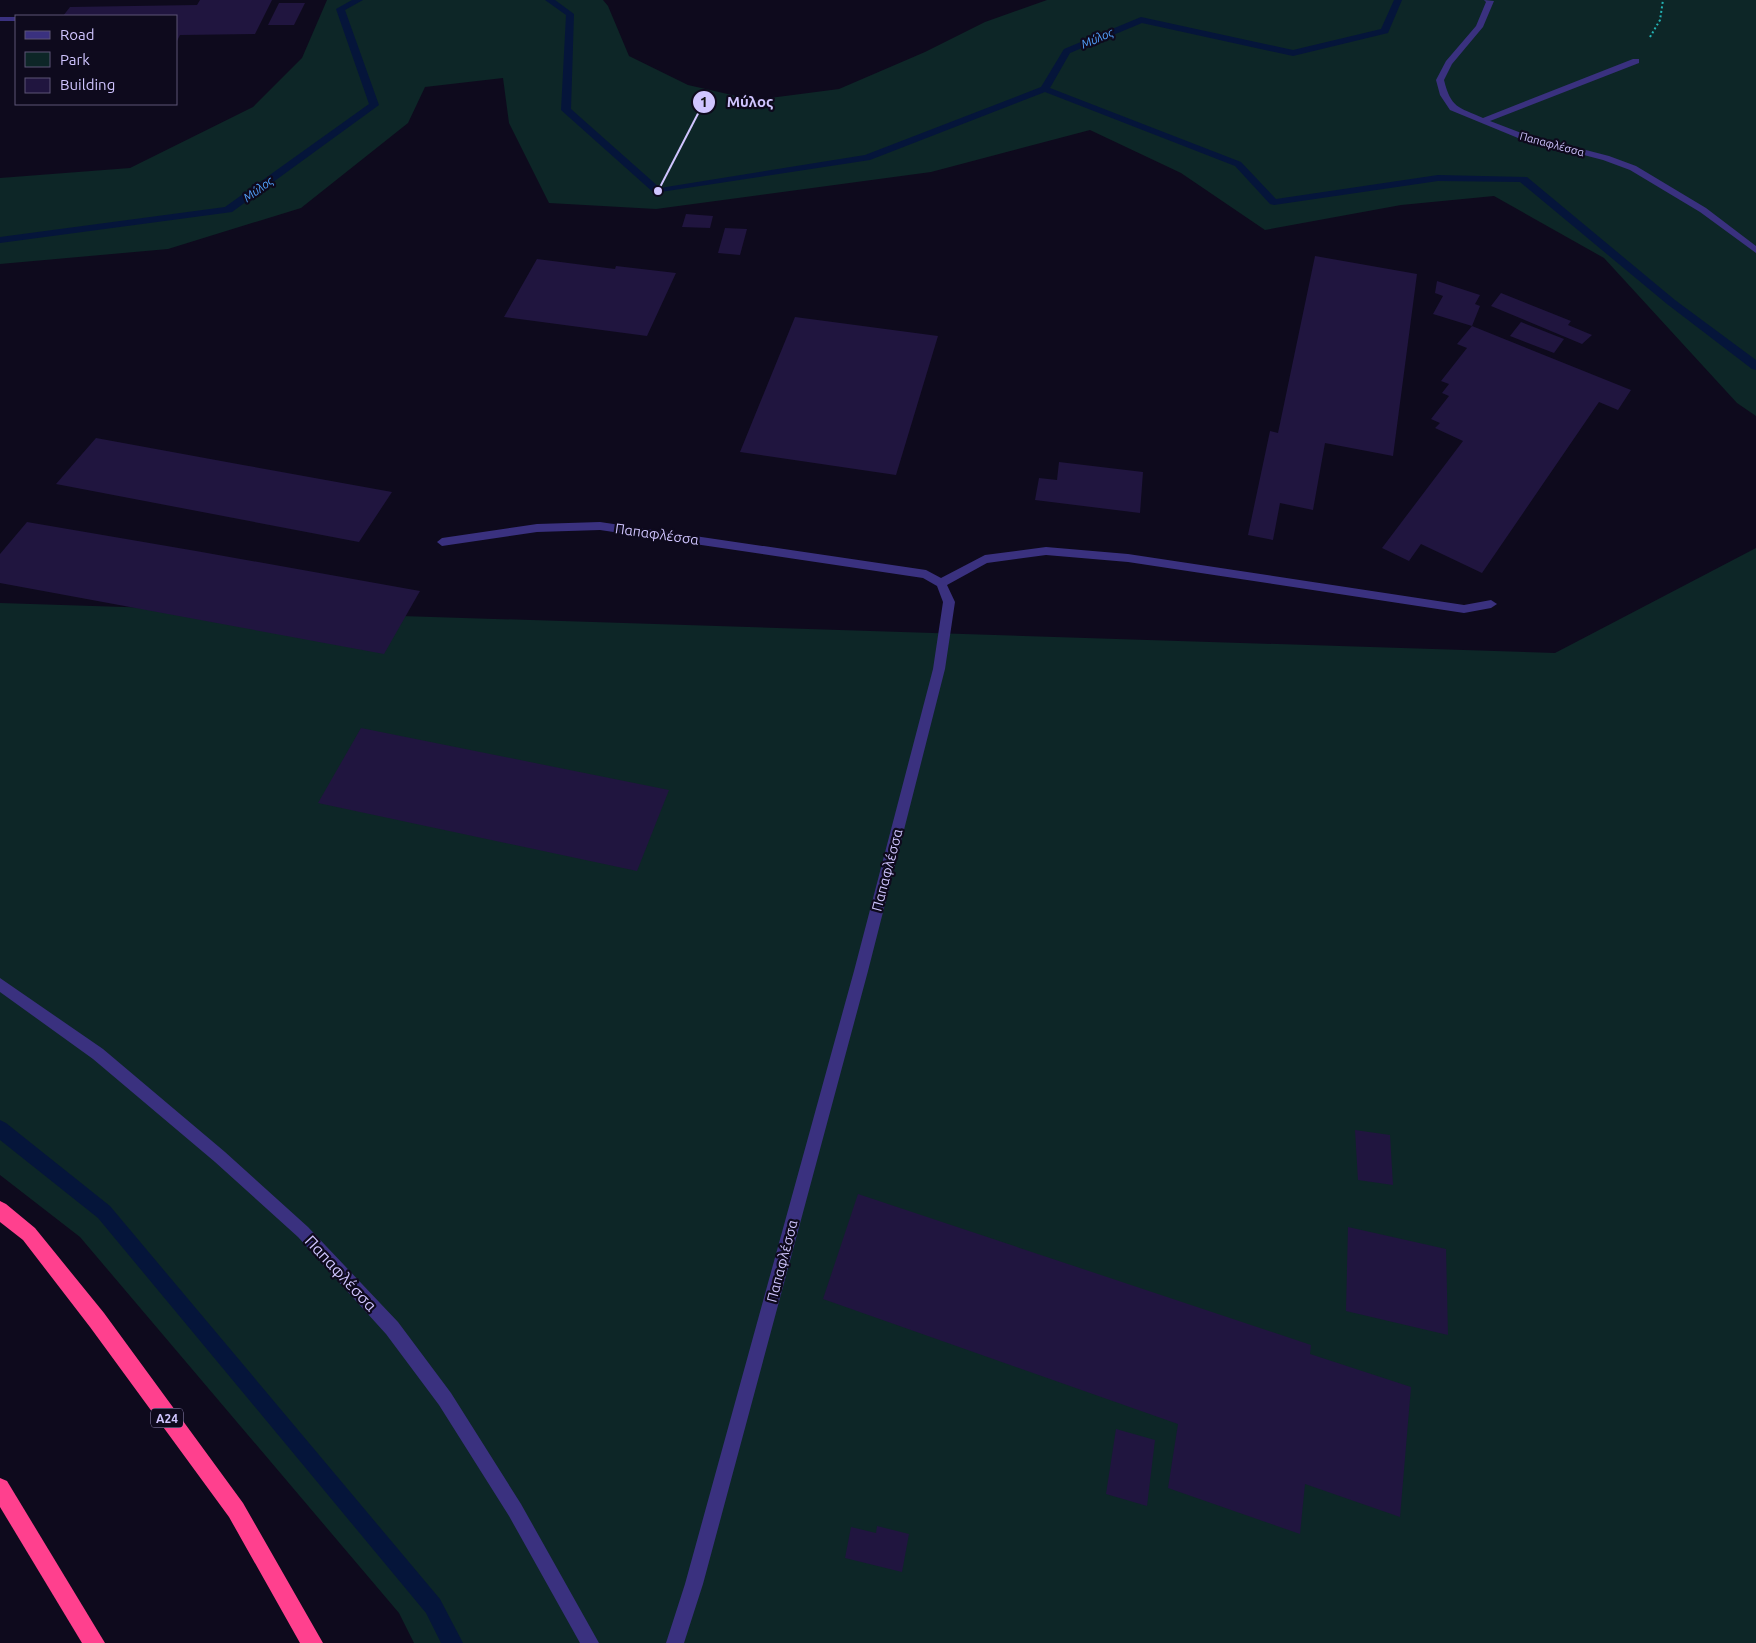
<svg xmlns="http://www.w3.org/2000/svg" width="1756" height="1643" font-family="Ubuntu,sans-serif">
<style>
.green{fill:#0d2627}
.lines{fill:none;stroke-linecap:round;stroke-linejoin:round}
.stream{fill:#05153a;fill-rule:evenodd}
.building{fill:#20153f}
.path{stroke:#24b3b5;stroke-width:2;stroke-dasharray:2 2.5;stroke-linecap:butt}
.minor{fill:#3a317f;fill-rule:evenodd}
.highway{fill:#ff408e;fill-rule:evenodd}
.labels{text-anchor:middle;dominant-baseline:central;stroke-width:4.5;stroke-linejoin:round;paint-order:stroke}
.far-street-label{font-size:11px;fill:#d0c5ff;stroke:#0e0a1d}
.far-water-label{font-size:12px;font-style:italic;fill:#53a3ff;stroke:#0e0a1d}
.shield{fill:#0e0a1d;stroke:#968dbb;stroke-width:1}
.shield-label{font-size:12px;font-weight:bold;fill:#d0c5ff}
.street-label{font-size:14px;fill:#d0c5ff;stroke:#0e0a1d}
.near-street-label{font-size:16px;fill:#d0c5ff;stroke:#0e0a1d}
.leader{fill:none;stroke:#d0c5ff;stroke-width:2}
.callout-dot{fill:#d0c5ff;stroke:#0e0a1d;stroke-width:2}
.mark-label{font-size:15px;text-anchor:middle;font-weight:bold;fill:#111}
.callout-label{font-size:15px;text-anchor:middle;font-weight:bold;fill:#d0c5ff;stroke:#0e0a1d;stroke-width:4.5;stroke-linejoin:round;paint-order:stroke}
</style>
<rect width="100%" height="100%" fill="#0e0a1d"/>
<g class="green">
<path d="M 327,0 L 603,0 L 608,6 L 629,56 L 688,85 L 754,100 L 839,89 L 925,52 L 985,22 L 1047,0 L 1756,0 L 1756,416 L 1737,403 L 1604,258 L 1494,196 L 1401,205 L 1265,230 L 1181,173 L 1090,130 L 931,172 L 656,209 L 549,203 L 509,123 L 503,78 L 425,87 L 408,123 L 301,208 L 168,249 L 0,264 L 0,178 L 130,168 L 253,107 L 302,58 Z"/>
<path d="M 1756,548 L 1756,1643 L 414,1643 L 399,1613 L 80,1237 L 0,1175 L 0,603 L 1555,653 Z"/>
</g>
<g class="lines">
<g class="stream">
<path d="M 352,0 L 363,0 L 345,10 L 379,105 L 232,212 L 0,243 L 0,237 L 225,207 L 369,104 L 336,9 Z"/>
<path d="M 545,0 L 555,0 L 574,14 L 571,109 L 660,188 L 865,155 L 1041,87 L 1064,49 L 1141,17 L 1293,50 L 1381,29 L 1394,0 L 1402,0 L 1388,33 L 1293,56 L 1142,23 L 1070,53 L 1050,88 L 1241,162 L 1276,199 L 1438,175 L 1527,177 L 1675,300 L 1756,360 L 1756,370 L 1752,369 L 1667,304 L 1520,182 L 1438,181 L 1274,205 L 1270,204 L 1235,166 L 1045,92 L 870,160 L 654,193 L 561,110 L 566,15 Z"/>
<path d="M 0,1120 L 6,1123 L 110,1206 L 440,1599 L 463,1643 L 441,1643 L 426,1613 L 98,1218 L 0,1140 Z"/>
</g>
</g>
<g class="building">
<path d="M 200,0 L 272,0 L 255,34 L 180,35 L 176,43 L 176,16 L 63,16 L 70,7 L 197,5 Z"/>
<path d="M 279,3 L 305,3 L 294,25 L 268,25 Z"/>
<path d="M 686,214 L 713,216 L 710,228 L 682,227 Z"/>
<path d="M 725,228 L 747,229 L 740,255 L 718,253 Z"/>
<path d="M 1315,256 L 1417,274 L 1393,456 L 1325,443 L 1313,510 L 1280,503 L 1273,540 L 1248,535 L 1270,431 L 1278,433 Z"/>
<path d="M 537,259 L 615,269 L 616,266 L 676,273 L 647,336 L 504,317 Z"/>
<path d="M 1437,281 L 1480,295 L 1475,304 L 1480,306 L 1472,326 L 1631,390 L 1618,410 L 1599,402 L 1482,573 L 1421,544 L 1409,561 L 1382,548 L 1463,441 L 1435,428 L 1440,423 L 1431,419 L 1449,396 L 1442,393 L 1449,384 L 1441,381 L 1467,348 L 1457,344 L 1472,326 L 1433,314 L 1443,296 L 1435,293 Z"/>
<path d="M 1501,293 L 1571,321 L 1568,325 L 1592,335 L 1582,344 L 1491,306 Z"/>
<path d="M 795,317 L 938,336 L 896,475 L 740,452 Z"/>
<path d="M 1521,322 L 1564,339 L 1554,353 L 1510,336 Z"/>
<path d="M 96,438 L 243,465 L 392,492 L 359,542 L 56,484 Z"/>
<path d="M 1059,462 L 1143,472 L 1140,513 L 1035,500 L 1039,478 L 1057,480 Z"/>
<path d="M 27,522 L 196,551 L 420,591 L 384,654 L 0,583 L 0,554 Z"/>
<path d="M 361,728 L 669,790 L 637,871 L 318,803 Z"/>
<path d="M 1355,1130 L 1390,1135 L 1393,1185 L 1358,1180 Z"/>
<path d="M 858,1194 L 1311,1345 L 1310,1354 L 1411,1387 L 1400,1517 L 1305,1484 L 1300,1534 L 1168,1488 L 1178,1424 L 823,1299 Z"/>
<path d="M 1348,1227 L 1446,1249 L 1448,1335 L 1346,1311 Z"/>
<path d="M 1116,1429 L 1155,1440 L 1147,1506 L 1106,1494 Z"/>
<path d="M 877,1526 L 909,1534 L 902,1572 L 845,1558 L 851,1527 L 876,1533 Z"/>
</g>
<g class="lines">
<path class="path" d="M 1650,37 L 1660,20 L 1663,0"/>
<g class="minor">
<path d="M 1484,0 L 1494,1 L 1483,27 L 1452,64 L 1444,80 C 1451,108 1458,107 1483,118 L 1633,59 L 1639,59 L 1639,63 L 1490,121 L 1524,134 L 1609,156 L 1636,166 L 1706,208 L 1756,246 L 1756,253 L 1700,212 L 1630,170 L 1603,160 L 1518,138 L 1450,110 L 1440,95 L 1436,80 L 1446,61 L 1476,26 L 1486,2 Z"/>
<rect x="0" y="17" width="16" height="4"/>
<path d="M 600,522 L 926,570 L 941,578 L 985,555 L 1046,547 L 1128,554 L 1464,605 L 1491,600 L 1497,604 L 1491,608 L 1464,613 L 1128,562 L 1046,555 L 987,563 L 947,585 L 955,602 L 945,669 L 868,971 L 703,1584 L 684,1643 L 666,1643 L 685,1584 L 854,971 L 933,669 L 943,602 L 937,586 L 923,578 L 600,530 L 537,532 L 442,546 L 437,542 L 442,538 L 537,524 Z"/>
<path d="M 0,978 L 103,1049 L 225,1152 L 308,1227 L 398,1322 L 451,1393 L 521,1504 L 599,1643 L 580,1643 L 509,1516 L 439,1405 L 386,1334 L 298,1237 L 215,1162 L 93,1059 L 0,992 Z"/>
</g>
<g class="highway">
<path d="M 0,1201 L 6,1204 L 35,1228 L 104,1313 L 243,1503 L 323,1643 L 300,1643 L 229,1517 L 90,1327 L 23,1240 L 0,1222 Z"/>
<path d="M 0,1478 L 7,1481 L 105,1643 L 82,1643 L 0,1507 Z"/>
</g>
</g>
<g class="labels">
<g class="far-street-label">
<text transform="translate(1552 144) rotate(15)">Παπαφλέσσα</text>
</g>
<g class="far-water-label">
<text transform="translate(1097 38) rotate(-23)">Μύλος</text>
<text transform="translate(258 189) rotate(-36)">Μύλος</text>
</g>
<rect class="shield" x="151" y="1408.5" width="32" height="19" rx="4"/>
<g class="shield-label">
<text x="167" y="1418">Α24</text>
</g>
<g class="street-label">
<text transform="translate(657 534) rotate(8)">Παπαφλέσσα</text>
<text transform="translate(887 870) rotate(-75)">Παπαφλέσσα</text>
<text transform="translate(782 1261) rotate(-75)">Παπαφλέσσα</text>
</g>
<g class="near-street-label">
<text transform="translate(341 1273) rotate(47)">Παπαφλέσσα</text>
</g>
</g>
<path class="leader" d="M658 191L704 102"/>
<g class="callout-dot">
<circle cx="658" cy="191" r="5"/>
<circle cx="704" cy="102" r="12"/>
</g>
<g class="mark-label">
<text x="704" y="107">1</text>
</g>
<g class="callout-label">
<text x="750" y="107">Μύλος</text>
</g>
<rect x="15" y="15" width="162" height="90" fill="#0e0a1d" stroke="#5c5577"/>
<rect x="25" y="31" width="25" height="8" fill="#3a317f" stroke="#5c5577"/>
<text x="60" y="40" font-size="15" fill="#d0c5ff">Road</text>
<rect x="25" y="52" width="25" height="15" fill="#0d2627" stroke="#5c5577"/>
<text x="60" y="65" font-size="15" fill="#d0c5ff">Park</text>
<rect x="25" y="78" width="25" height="15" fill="#20153f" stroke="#5c5577"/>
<text x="60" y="90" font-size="15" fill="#d0c5ff">Building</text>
</svg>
